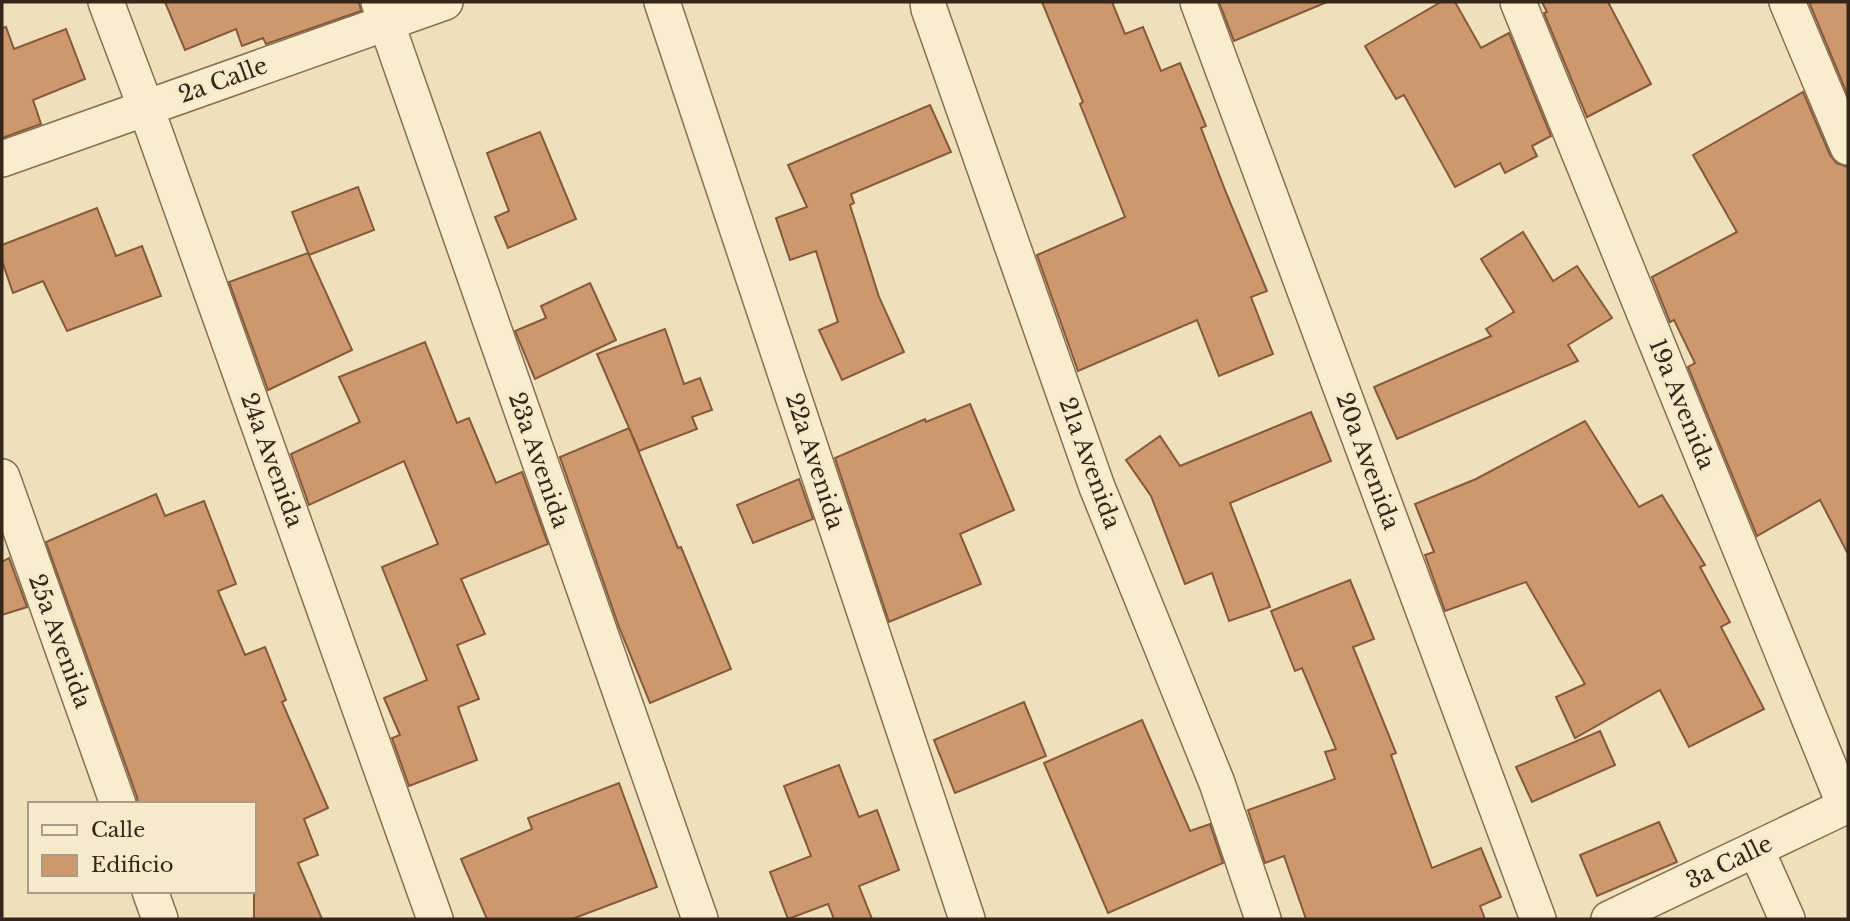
<svg xmlns="http://www.w3.org/2000/svg" width="1850" height="921" font-family="'Libre Baskerville',serif">
<style>
.building{fill:#ce986f;stroke:#85593a;stroke-width:2}
.lines{fill:none;stroke-linecap:round;stroke-linejoin:round}
.street-casing{stroke:#866f54;stroke-width:38}
.street{stroke:#faedcd;stroke-width:35}
.labels{text-anchor:middle;dominant-baseline:central;stroke-width:7;stroke-linejoin:round;paint-order:stroke}
.street-label{font-size:23px;fill:#34271a;stroke:#f6eaca}
</style>
<rect width="100%" height="100%" fill="#efe0bb"/>
<g class="building">
<path d="M 165,2 L 359,2 L 361,11 L 266,44 L 263,38 L 242,46 L 236,29 L 185,50 Z"/>
<path d="M 1042,2 L 1112,2 L 1125,34 L 1143,27 L 1161,71 L 1180,63 L 1206,126 L 1201,128 L 1227,195 L 1267,291 L 1251,297 L 1273,354 L 1219,376 L 1197,320 L 1078,371 L 1037,255 L 1125,217 L 1080,104 L 1083,102 Z"/>
<path d="M 1219,2 L 1327,2 L 1234,41 Z"/>
<path d="M 1441,2 L 1455,2 L 1481,48 L 1509,33 L 1551,136 L 1532,146 L 1537,156 L 1505,173 L 1500,163 L 1455,187 L 1404,95 L 1396,99 L 1365,46 Z"/>
<path d="M 1542,2 L 1608,2 L 1651,84 L 1587,117 L 1544,13 L 1547,12 Z"/>
<path d="M 1809,2 L 1848,2 L 1848,96 Z"/>
<path d="M 6,27 L 14,49 L 66,29 L 85,79 L 33,100 L 41,124 L 2,138 L 2,28 Z"/>
<path d="M 1803,92 L 1830,155 L 1836,163 L 1848,167 L 1848,554 L 1820,500 L 1757,536 L 1688,367 L 1695,363 L 1674,320 L 1670,322 L 1652,277 L 1737,232 L 1693,155 Z"/>
<path d="M 930,105 L 951,152 L 851,194 L 854,203 L 850,205 L 879,297 L 904,352 L 842,380 L 819,330 L 838,322 L 816,251 L 790,260 L 776,218 L 807,207 L 788,165 Z"/>
<path d="M 540,132 L 576,219 L 508,248 L 495,217 L 509,211 L 487,153 Z"/>
<path d="M 358,187 L 374,230 L 309,255 L 292,212 Z"/>
<path d="M 97,208 L 116,256 L 142,246 L 161,296 L 67,331 L 43,281 L 13,293 L 2,261 L 2,245 Z"/>
<path d="M 1523,232 L 1553,281 L 1577,266 L 1612,318 L 1568,345 L 1578,361 L 1397,439 L 1374,387 L 1491,336 L 1486,329 L 1514,312 L 1481,259 Z"/>
<path d="M 308,253 L 352,350 L 268,390 L 229,282 Z"/>
<path d="M 590,283 L 616,340 L 535,379 L 515,331 L 546,318 L 541,306 Z"/>
<path d="M 665,329 L 684,384 L 700,378 L 712,410 L 692,417 L 697,429 L 639,451 L 597,354 Z"/>
<path d="M 425,342 L 457,423 L 469,418 L 496,483 L 522,472 L 548,544 L 461,579 L 485,634 L 457,645 L 479,699 L 458,707 L 477,760 L 409,786 L 392,738 L 400,735 L 384,698 L 427,680 L 382,567 L 438,544 L 404,461 L 309,505 L 291,454 L 360,422 L 339,377 Z"/>
<path d="M 970,404 L 1014,510 L 960,534 L 981,584 L 889,622 L 835,458 L 925,419 L 926,422 Z"/>
<path d="M 1311,412 L 1331,461 L 1230,503 L 1270,607 L 1229,621 L 1212,573 L 1185,584 L 1151,496 L 1126,460 L 1160,436 L 1180,466 Z"/>
<path d="M 1585,421 L 1639,507 L 1662,495 L 1705,565 L 1700,567 L 1730,622 L 1721,627 L 1764,709 L 1689,747 L 1660,690 L 1575,738 L 1556,697 L 1585,684 L 1526,582 L 1445,611 L 1425,555 L 1434,552 L 1415,504 L 1476,479 Z"/>
<path d="M 629,428 L 678,548 L 681,547 L 731,669 L 650,703 L 619,627 L 560,457 Z"/>
<path d="M 799,479 L 813,519 L 753,543 L 737,505 Z"/>
<path d="M 156,494 L 165,516 L 204,501 L 236,584 L 218,591 L 245,655 L 265,647 L 286,700 L 282,702 L 328,808 L 304,819 L 318,855 L 298,863 L 322,919 L 254,919 L 254,804 L 138,804 L 137,797 L 46,542 Z"/>
<path d="M 9,558 L 27,607 L 2,615 L 2,562 Z"/>
<path d="M 1350,580 L 1374,639 L 1353,647 L 1396,753 L 1391,755 L 1432,868 L 1481,848 L 1501,897 L 1480,906 L 1485,919 L 1306,919 L 1284,856 L 1265,863 L 1248,810 L 1335,779 L 1325,752 L 1336,749 L 1302,668 L 1295,671 L 1271,611 Z"/>
<path d="M 1024,702 L 1046,756 L 955,793 L 934,740 Z"/>
<path d="M 1142,720 L 1190,831 L 1210,824 L 1223,863 L 1108,913 L 1044,763 Z"/>
<path d="M 1600,731 L 1615,765 L 1532,802 L 1516,767 Z"/>
<path d="M 839,765 L 859,817 L 877,810 L 899,870 L 859,886 L 872,919 L 834,919 L 828,904 L 788,919 L 770,872 L 811,856 L 784,786 Z"/>
<path d="M 619,783 L 657,887 L 572,919 L 487,919 L 461,859 L 532,829 L 528,818 Z"/>
<path d="M 1659,822 L 1677,862 L 1597,896 L 1580,855 Z"/>
</g>
<g class="lines">
<g class="street-casing">
<g id="street">
<path d="M 106,2 L 146,108 L 435,919"/>
<path d="M 379,2 L 700,919"/>
<path d="M 662,2 L 967,919"/>
<path d="M 928,2 L 929,9 L 1097,487 L 1217,783 L 1263,919"/>
<path d="M 1198,2 L 1538,919"/>
<path d="M 1518,2 L 1845,806"/>
<path d="M 1787,2 L 1848,147"/>
<path d="M 2,159 L 445,2"/>
<path d="M 2,477 L 118,804"/>
<path d="M 1756,849 L 1787,919"/>
<path d="M 150,891 L 160,919"/>
<path d="M 1609,919 L 1848,805"/>
</g>
</g>
<use href="#street" class="street"/>
</g>
<g class="labels">
<g class="street-label">
<text transform="translate(223 80) rotate(-20)">2a Calle</text>
<text transform="translate(1682 404) rotate(68)">19a Avenida</text>
<text transform="translate(272 460) rotate(70)">24a Avenida</text>
<text transform="translate(539 460) rotate(71)">23a Avenida</text>
<text transform="translate(815 461) rotate(72)">22a Avenida</text>
<text transform="translate(1368 461) rotate(70)">20a Avenida</text>
<text transform="translate(1090 463) rotate(70)">21a Avenida</text>
<text transform="translate(60 641) rotate(70)">25a Avenida</text>
<text transform="translate(1729 862) rotate(-26)">3a Calle</text>
</g>
</g>
<rect width="1850" height="921" fill="none" stroke="#34271a" stroke-width="7"/>
<rect x="28" y="802" width="228" height="91" fill="#f6eaca" stroke="#a89c84" stroke-width="2"/>
<rect x="42" y="825" width="35" height="10" fill="#faedcd" stroke="#a89c84" stroke-width="2"/>
<text x="91" y="837" font-size="21" fill="#34271a">Calle</text>
<rect x="42" y="855" width="35" height="21" fill="#ce986f" stroke="#a89c84" stroke-width="2"/>
<text x="91" y="872" font-size="21" fill="#34271a">Edificio</text>
</svg>
